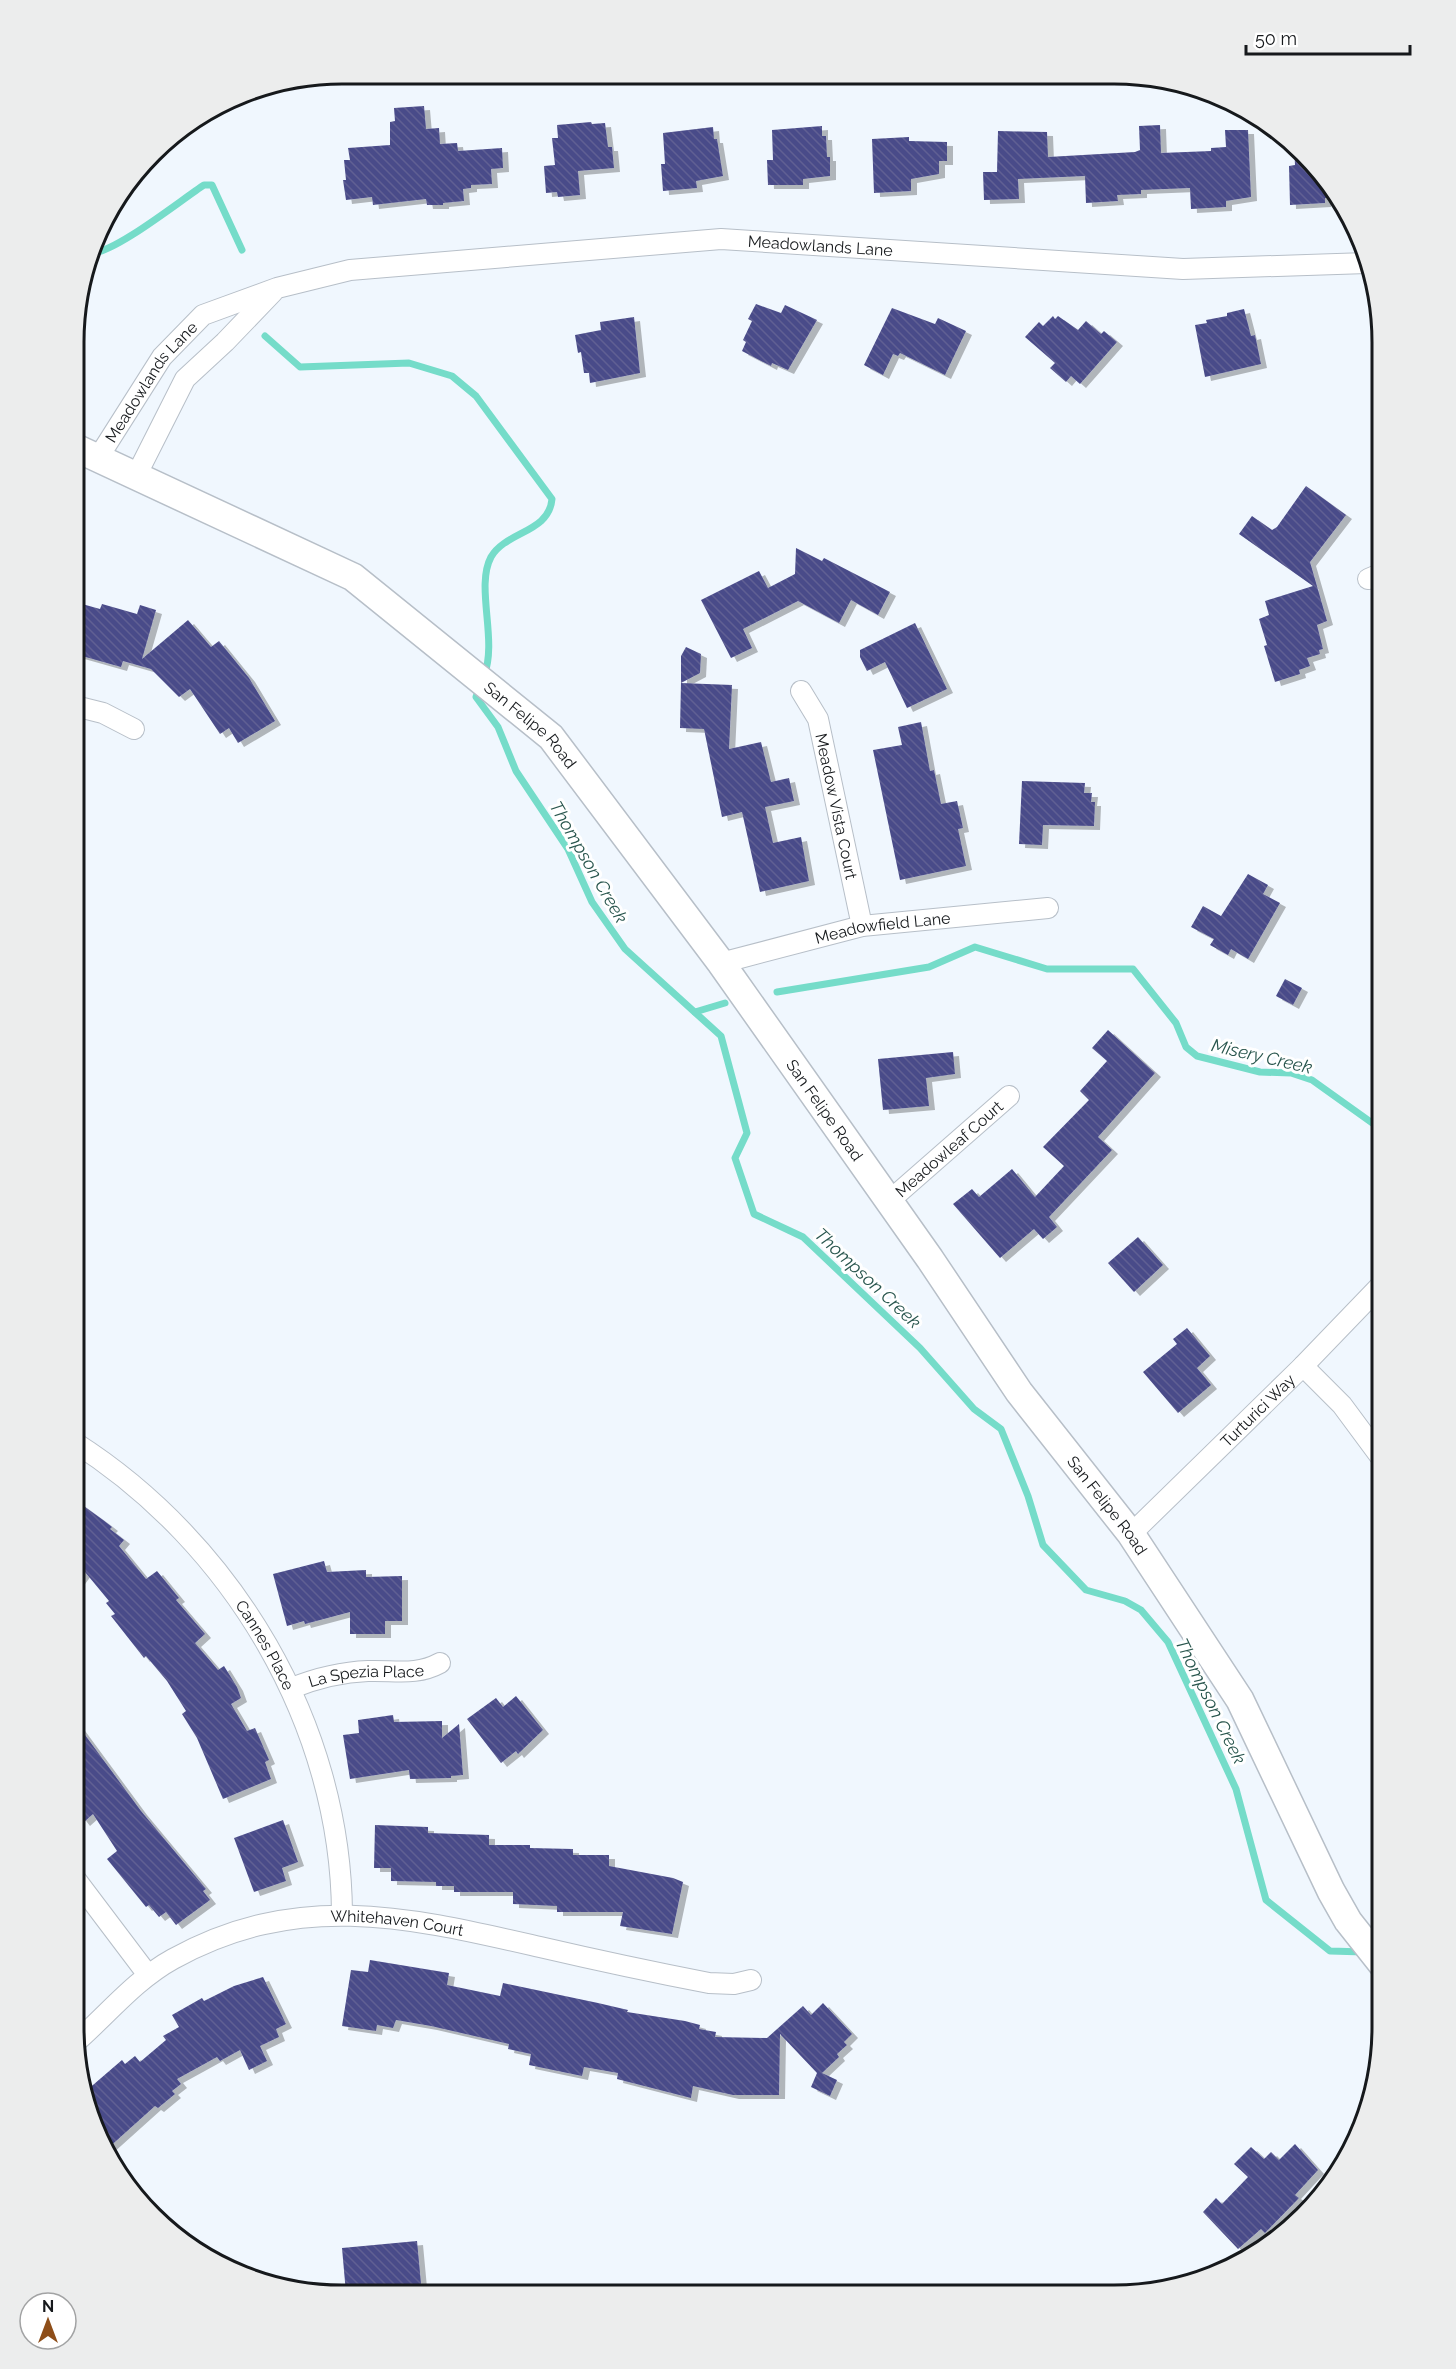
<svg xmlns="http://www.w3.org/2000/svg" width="1456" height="2369" font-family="Raleway,sans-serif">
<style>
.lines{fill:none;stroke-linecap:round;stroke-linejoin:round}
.stream{stroke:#75dcc9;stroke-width:7}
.building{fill:url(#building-back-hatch);filter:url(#shadow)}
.street-casing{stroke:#b7bfc8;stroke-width:22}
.secondary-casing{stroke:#b7bfc8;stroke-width:30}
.street{stroke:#fff;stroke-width:20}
.secondary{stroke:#fff;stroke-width:27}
.labels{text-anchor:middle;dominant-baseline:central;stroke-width:6;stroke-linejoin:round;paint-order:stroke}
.street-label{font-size:16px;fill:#16191c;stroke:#fff}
.water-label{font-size:18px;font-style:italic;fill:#29564e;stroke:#fff}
.rim{fill:none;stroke:#16191c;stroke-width:3}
</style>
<defs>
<pattern id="building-back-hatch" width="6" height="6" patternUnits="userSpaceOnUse" patternTransform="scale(1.5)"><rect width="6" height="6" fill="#4a4b89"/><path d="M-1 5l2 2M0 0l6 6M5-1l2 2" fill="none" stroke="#606193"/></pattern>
<filter id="shadow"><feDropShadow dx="6" dy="4" stdDeviation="0" flood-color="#0004"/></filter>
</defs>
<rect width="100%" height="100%" fill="#f0f7fe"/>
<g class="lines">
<g class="stream">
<path d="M 92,253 C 116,252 181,200 204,185 L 212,185 L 242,250"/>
<path d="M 265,336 L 300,367 L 409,363 L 452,376 L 476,396 L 552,499 C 549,533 506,531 491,557 C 475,587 498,640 484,676"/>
<path d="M 480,686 L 476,697 L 498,727 L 516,771 L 568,849 L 592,902 L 625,949 L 721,1036 L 747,1133 L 735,1158 L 754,1214 L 803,1237 L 920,1348 L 974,1409 L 1001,1429 L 1028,1496 L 1043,1545 L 1086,1590 L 1125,1601 L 1141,1610 L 1168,1642 L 1236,1789 L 1266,1900 L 1330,1951 L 1364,1952"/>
<path d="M 777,992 L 929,967 L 975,947 L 1047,969 L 1133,969 L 1176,1023 L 1186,1047 L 1197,1056 L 1260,1072 L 1291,1073 L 1312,1080 L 1382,1130"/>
<path d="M 695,1012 L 725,1003"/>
</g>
</g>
<g class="building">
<path d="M 424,106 L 426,129 L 439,128 L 440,144 L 457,143 L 458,151 L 502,148 L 503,168 L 491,169 L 492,184 L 471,185 L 471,188 L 463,189 L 464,201 L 443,203 L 443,205 L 427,205 L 426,199 L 373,205 L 372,197 L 346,200 L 343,180 L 346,180 L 344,160 L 350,160 L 348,148 L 390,145 L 390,122 L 395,121 L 394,108 Z"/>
<path d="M 591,122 L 592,124 L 605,123 L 608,147 L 612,147 L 614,168 L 578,171 L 580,195 L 558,197 L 557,192 L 546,193 L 544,166 L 555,165 L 552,138 L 558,138 L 557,125 Z"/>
<path d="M 1160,125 L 1161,153 L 1211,151 L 1211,148 L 1226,147 L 1225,130 L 1248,130 L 1251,197 L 1226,201 L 1226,207 L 1191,209 L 1190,188 L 1141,190 L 1141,194 L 1117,195 L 1118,201 L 1086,203 L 1085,176 L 1018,179 L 1019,199 L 984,200 L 983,172 L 997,172 L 998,131 L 1047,132 L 1048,157 L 1135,152 L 1140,150 L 1139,126 Z"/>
<path d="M 822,126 L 822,136 L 826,136 L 827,157 L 830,157 L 830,176 L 803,179 L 803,185 L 768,185 L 767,160 L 773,160 L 772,130 Z"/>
<path d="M 713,127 L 714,139 L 717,139 L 723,176 L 696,181 L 697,188 L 663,191 L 661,164 L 665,164 L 663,133 Z"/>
<path d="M 909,137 L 909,141 L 947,142 L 947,161 L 939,161 L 939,174 L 911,179 L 911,191 L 874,193 L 872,139 Z"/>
<path d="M 1294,145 L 1327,179 L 1338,198 L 1325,198 L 1325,203 L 1290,205 L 1289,166 L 1295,165 Z"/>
<path d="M 756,304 L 781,313 L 785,305 L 817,320 L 788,370 L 772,363 L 771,366 L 742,351 L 746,342 L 743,340 L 752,321 L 748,319 Z"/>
<path d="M 892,308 L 935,324 L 938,318 L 966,331 L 945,375 L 900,353 L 898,356 L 893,354 L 883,375 L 864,365 Z"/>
<path d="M 1244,309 L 1251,336 L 1255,335 L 1261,364 L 1205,377 L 1195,325 L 1207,323 L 1206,320 L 1227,316 L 1227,313 Z"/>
<path d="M 1053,316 L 1055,319 L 1058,316 L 1078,330 L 1086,321 L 1101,334 L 1104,331 L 1117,342 L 1080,384 L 1071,376 L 1066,382 L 1050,368 L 1055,363 L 1025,337 L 1039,322 L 1043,326 Z"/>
<path d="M 634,317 L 640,373 L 590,383 L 589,373 L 584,373 L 581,352 L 578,353 L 575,335 L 601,330 L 600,322 Z"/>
<path d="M 1306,486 L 1346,515 L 1310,562 L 1327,621 L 1317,625 L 1323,649 L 1319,650 L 1320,654 L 1307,658 L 1310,666 L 1299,670 L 1300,674 L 1275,682 L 1264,646 L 1267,645 L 1259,619 L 1269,615 L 1265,601 L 1313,586 L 1239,534 L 1252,516 L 1272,530 L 1277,527 Z"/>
<path d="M 796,548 L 822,561 L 824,558 L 890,592 L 878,615 L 851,600 L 839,623 L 798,601 L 743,629 L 752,648 L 731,658 L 701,600 L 759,571 L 768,588 L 795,574 Z"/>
<path d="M 75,602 L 100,609 L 102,604 L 137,614 L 140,605 L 156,610 L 142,659 L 188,620 L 211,647 L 219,641 L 249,678 L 275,721 L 238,743 L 229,728 L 220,734 L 190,689 L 179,697 L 151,669 L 123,661 L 121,667 L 75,654 Z"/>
<path d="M 915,623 L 947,689 L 907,708 L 885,662 L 867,671 L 860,657 L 860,650 Z"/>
<path d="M 686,647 L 701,654 L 700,673 L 681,683 L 681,656 Z"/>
<path d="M 681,683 L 732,685 L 729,749 L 761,742 L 771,782 L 789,778 L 794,801 L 765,807 L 773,843 L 801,837 L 809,881 L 760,892 L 742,812 L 722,817 L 704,729 L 680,728 Z"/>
<path d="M 921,722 L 930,771 L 934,770 L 941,804 L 957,801 L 963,828 L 958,829 L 966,866 L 900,880 L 873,750 L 902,745 L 898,727 Z"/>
<path d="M 1022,781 L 1085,783 L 1084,793 L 1092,793 L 1091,802 L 1095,802 L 1094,826 L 1043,825 L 1042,845 L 1019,844 Z"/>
<path d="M 1248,874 L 1268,885 L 1263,894 L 1280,903 L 1248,959 L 1231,949 L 1228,955 L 1210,945 L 1214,939 L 1191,927 L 1203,906 L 1221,916 Z"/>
<path d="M 1285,979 L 1302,988 L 1293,1005 L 1276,996 Z"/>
<path d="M 1108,1030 L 1155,1073 L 1098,1137 L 1112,1150 L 1049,1217 L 1057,1227 L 1043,1239 L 1034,1229 L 1000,1258 L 953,1204 L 972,1189 L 979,1197 L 1012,1169 L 1035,1197 L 1064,1166 L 1043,1147 L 1089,1100 L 1080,1091 L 1107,1061 L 1092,1048 Z"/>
<path d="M 953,1052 L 955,1074 L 926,1078 L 929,1106 L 883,1110 L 878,1059 Z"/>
<path d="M 1138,1237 L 1163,1265 L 1134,1292 L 1108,1263 Z"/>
<path d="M 1187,1328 L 1210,1356 L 1197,1368 L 1211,1385 L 1178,1413 L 1143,1372 L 1177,1344 L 1173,1339 Z"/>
<path d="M 74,1499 L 103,1520 L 112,1527 L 110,1529 L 124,1540 L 119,1546 L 146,1579 L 157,1571 L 179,1598 L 176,1600 L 205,1634 L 195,1643 L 218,1670 L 224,1666 L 237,1687 L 241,1698 L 231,1704 L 247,1731 L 255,1728 L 269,1760 L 265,1762 L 271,1779 L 223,1799 L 197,1738 L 182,1714 L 186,1711 L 167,1681 L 146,1656 L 144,1658 L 111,1616 L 115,1614 L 106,1603 L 109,1601 L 85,1572 L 74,1587 Z"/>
<path d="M 324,1561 L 327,1572 L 366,1570 L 366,1577 L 402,1576 L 402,1621 L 385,1621 L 385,1634 L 350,1634 L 350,1612 L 305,1624 L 304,1621 L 287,1626 L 273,1574 Z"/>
<path d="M 516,1696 L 543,1730 L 518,1754 L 516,1751 L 501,1763 L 467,1719 L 496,1698 L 503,1707 Z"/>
<path d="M 393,1715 L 394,1722 L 442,1721 L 442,1738 L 459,1724 L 463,1775 L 451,1776 L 451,1778 L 410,1779 L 409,1770 L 350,1779 L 343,1735 L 359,1733 L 358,1720 Z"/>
<path d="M 74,1720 L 141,1811 L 206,1889 L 203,1891 L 210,1900 L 176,1925 L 166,1912 L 159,1917 L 149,1905 L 146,1907 L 107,1859 L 117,1851 L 93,1814 L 84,1822 L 74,1809 Z"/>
<path d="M 283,1820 L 298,1862 L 282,1868 L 286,1881 L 254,1892 L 234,1838 Z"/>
<path d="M 375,1825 L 428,1827 L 428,1833 L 489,1835 L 489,1845 L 530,1845 L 530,1848 L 573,1849 L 573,1855 L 609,1855 L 609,1866 L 673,1878 L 683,1882 L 672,1934 L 620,1926 L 623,1912 L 557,1912 L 557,1906 L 513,1904 L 513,1892 L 454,1892 L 454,1886 L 436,1886 L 436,1882 L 391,1881 L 391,1868 L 374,1868 Z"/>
<path d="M 370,1960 L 449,1973 L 447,1985 L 500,1996 L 503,1983 L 598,2003 L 628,2010 L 627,2012 L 685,2021 L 700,2025 L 699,2029 L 716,2032 L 715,2037 L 767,2038 L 803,2006 L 811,2015 L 823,2003 L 852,2034 L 844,2042 L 847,2045 L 837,2054 L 839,2057 L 822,2073 L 837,2080 L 830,2096 L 811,2087 L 817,2073 L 780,2034 L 779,2095 L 733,2095 L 693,2086 L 691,2098 L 617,2079 L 618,2073 L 584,2067 L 582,2076 L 529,2065 L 531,2054 L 508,2049 L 509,2044 L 431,2026 L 396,2020 L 393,2028 L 377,2025 L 376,2031 L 342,2026 L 351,1970 L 368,1972 Z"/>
<path d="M 263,1977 L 286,2024 L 276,2029 L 279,2037 L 260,2046 L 267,2061 L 249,2070 L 240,2050 L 220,2061 L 217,2057 L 177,2079 L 181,2084 L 172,2091 L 175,2094 L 158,2108 L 155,2106 L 106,2150 L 94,2130 L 86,2091 L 122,2060 L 125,2064 L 135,2056 L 140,2062 L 166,2040 L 163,2036 L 179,2027 L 172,2015 L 202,1998 L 204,2001 L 234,1986 Z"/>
<path d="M 1295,2144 L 1318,2170 L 1295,2195 L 1299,2198 L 1265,2233 L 1261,2229 L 1238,2249 L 1203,2212 L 1216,2198 L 1222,2204 L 1248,2177 L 1234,2164 L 1251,2147 L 1264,2159 L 1271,2152 L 1279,2160 Z"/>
<path d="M 417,2241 L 422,2294 L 346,2293 L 342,2248 Z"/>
</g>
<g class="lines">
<g class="street-casing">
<g id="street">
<path id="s1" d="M 98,458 L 162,357 L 203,315 L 277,288 L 350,270 L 721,239 L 1183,269 L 1367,263"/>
<path d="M 136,476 L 185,379 L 225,342 L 273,292"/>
<path d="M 1368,579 L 1382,573"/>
<path id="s2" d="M 801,691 L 818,719 L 862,926"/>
<path d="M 75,706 L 103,713 L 134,729"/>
<path id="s3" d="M 721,963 L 862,926 L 1048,908"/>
<path id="s4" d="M 888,1202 L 1009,1096"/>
<path d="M 1303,1366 L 1342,1405 L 1382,1459"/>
<path id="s5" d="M 74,1442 C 233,1543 341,1725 342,1914"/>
<path id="s6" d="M 1131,1534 L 1303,1366 L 1382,1284"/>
<path id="s7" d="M 292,1688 C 317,1678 341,1672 368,1671 C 395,1670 416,1676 440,1663"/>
<path d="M 74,1877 L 148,1975"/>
<path id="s8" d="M 76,2042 C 108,2014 135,1980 173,1959 C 299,1890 408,1917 540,1947 C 596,1960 652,1972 709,1983 L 734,1984 L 751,1980"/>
</g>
</g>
<g class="secondary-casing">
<g id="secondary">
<path id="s9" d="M 76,448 L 353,577 L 551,737 L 721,963 L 930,1259 L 1019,1392 L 1131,1534 L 1240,1700 L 1331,1891 L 1348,1921 L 1382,1964"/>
</g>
</g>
<use href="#street" class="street"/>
<use href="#secondary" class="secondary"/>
</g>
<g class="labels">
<g class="street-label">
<text stroke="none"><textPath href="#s1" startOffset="804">Meadowlands Lane</textPath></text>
<text stroke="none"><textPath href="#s1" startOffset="93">Meadowlands Lane</textPath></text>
<text stroke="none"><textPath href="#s9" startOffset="537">San Felipe Road</textPath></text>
<text stroke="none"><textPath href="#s2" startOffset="122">Meadow Vista Court</textPath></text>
<text stroke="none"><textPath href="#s3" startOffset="166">Meadowfield Lane</textPath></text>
<text stroke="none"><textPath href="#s9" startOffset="1023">San Felipe Road</textPath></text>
<text stroke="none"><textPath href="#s4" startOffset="81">Meadowleaf Court</textPath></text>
<text stroke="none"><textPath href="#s6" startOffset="177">Turturici Way</textPath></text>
<text stroke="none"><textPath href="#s9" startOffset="1509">San Felipe Road</textPath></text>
<text stroke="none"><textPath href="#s5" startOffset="282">Cannes Place</textPath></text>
<text stroke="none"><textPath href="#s7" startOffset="76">La Spezia Place</textPath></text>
<text stroke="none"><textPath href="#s8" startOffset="360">Whitehaven Court</textPath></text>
</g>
<g class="water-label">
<text transform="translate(589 862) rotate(60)">Thompson Creek</text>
<text transform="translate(1262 1056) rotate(13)">Misery Creek</text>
<text transform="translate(868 1278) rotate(43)">Thompson Creek</text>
<text transform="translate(1211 1701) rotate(64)">Thompson Creek</text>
</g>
</g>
<path d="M0 0H1456V2369H0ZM342 84H1114A258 258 0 0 1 1372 342V2027A258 258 0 0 1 1114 2285H342A258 258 0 0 1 84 2027V342A258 258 0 0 1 342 84Z" fill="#eceded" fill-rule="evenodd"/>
<path class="rim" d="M342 84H1114A258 258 0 0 1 1372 342V2027A258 258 0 0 1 1114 2285H342A258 258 0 0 1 84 2027V342A258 258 0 0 1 342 84Z"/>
<g transform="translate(48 2321)"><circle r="28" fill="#ffffff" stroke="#a2a3a4" stroke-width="1.5"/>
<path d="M0-4.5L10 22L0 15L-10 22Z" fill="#8e4e19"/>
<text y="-9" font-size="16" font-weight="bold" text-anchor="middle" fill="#16191c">N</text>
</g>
<path d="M1246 45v9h164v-9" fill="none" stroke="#16191c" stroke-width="3"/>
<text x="1255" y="45" font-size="18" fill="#16191c" stroke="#ffffff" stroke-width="4.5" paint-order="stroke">50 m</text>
</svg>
